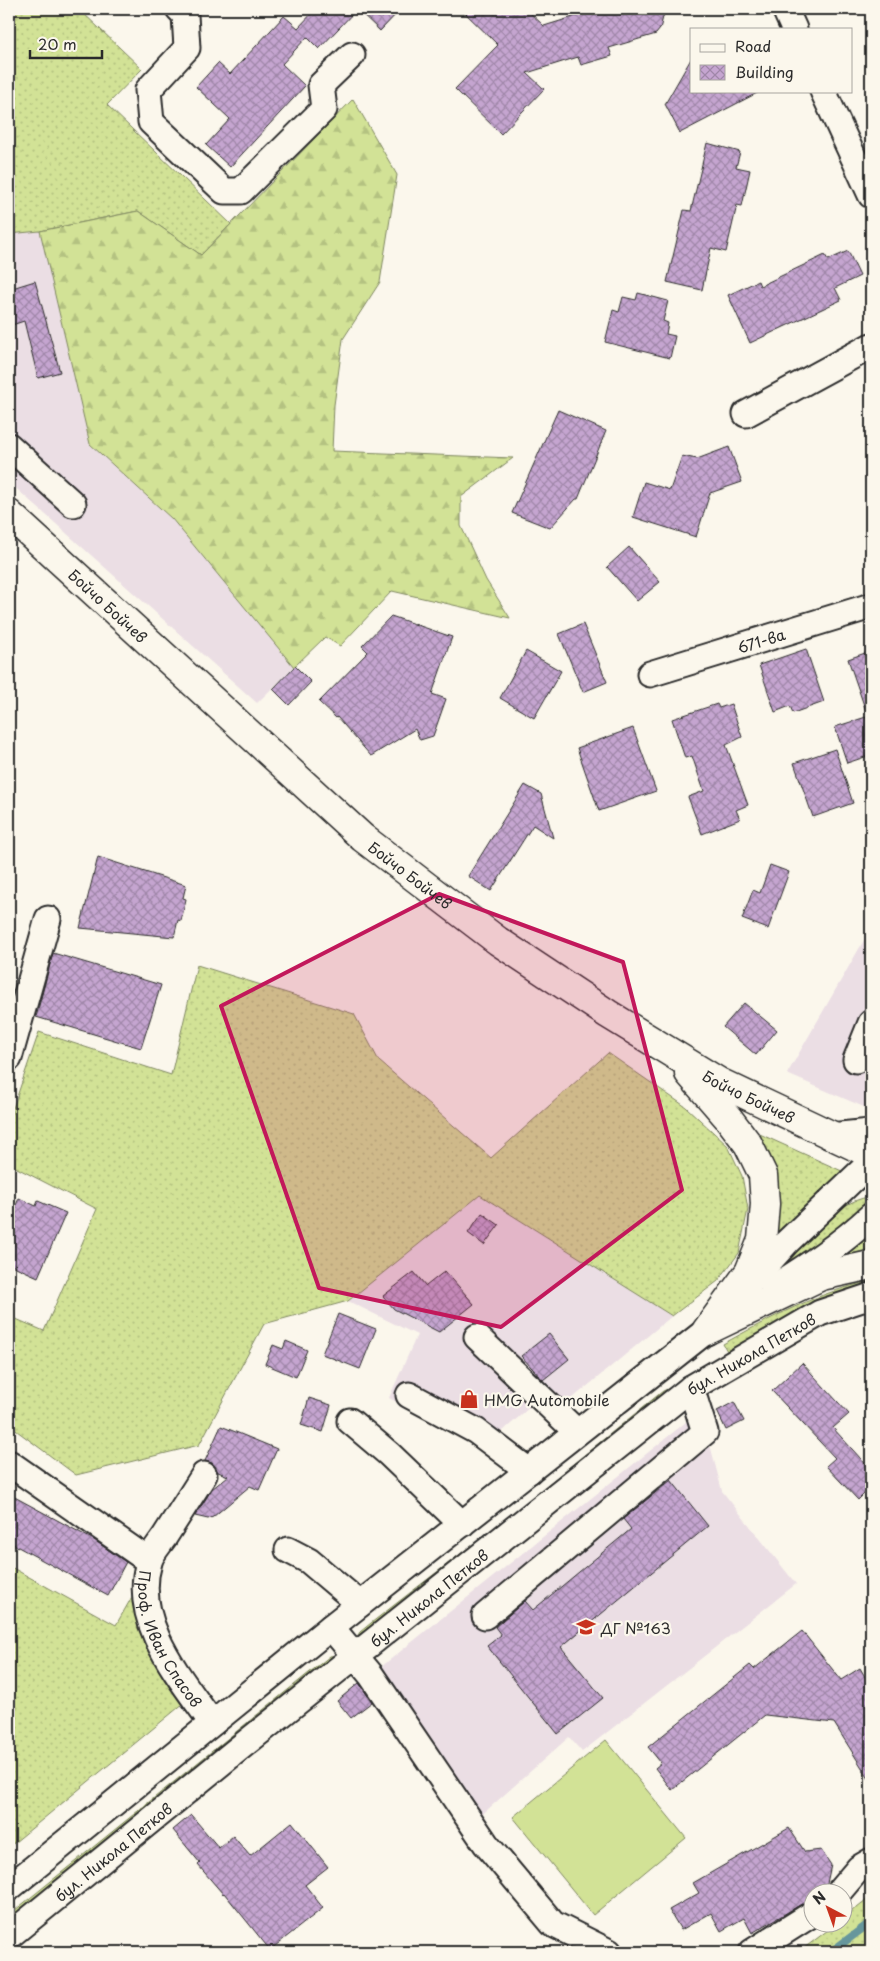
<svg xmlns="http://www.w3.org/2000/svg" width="880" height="1961" font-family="'Playpen Sans',sans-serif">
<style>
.built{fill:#ebdee4}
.grass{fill:url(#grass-dots);stroke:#7e8660}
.forest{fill:url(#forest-firs);stroke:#7e8660}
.garden{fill:#d2e296;stroke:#7e8660}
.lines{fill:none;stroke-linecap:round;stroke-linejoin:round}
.stream{stroke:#66969c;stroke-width:8}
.building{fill:url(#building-cross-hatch);stroke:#2b2b2b}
.minor-casing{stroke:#2b2b2b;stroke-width:29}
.highway-casing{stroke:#2b2b2b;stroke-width:31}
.minor{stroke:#fbf7ec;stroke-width:25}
.highway{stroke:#fbf7ec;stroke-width:28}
.marked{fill:#c2185b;fill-opacity:0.2;stroke:#c2185b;stroke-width:4;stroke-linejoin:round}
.labels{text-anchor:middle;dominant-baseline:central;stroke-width:4.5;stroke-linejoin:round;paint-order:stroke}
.street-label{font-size:15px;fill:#2b2b2b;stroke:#fbf7ec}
.poi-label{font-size:15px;fill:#2b2b2b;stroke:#fbf7ec;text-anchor:start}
</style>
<defs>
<pattern id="grass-dots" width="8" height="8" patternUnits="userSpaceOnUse" patternTransform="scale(1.25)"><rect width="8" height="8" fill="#d2e296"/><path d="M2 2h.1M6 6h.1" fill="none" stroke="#b4c281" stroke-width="1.8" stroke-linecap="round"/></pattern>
<pattern id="forest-firs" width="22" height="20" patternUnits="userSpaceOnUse" patternTransform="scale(1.25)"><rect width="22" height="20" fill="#d2e296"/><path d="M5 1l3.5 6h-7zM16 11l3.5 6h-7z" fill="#b4c281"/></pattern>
<pattern id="building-cross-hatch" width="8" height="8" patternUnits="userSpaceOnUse" patternTransform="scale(1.25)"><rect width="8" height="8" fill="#c5a5d0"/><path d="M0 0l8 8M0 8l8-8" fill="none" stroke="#a087a9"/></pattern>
</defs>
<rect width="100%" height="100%" fill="#fbf7ec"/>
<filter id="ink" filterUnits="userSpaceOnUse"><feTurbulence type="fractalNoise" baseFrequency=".02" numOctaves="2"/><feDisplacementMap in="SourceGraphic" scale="10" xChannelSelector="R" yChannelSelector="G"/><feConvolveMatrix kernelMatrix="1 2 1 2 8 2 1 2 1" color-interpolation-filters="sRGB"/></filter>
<g filter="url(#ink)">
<g class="built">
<path d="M 40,231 L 90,444 L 172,519 L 294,667 L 257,703 L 9,482 L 9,234 Z"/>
<path d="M 871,928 L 871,1110 L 787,1074 Z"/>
<path d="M 485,1190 L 672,1316 L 562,1407 L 541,1397 L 484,1448 L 389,1398 L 417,1335 L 348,1301 Z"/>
<path d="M 701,1410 L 722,1491 L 796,1584 L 582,1752 L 569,1737 L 477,1819 L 376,1671 Z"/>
</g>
<g class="grass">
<path d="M 9,9 L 79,9 L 142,69 L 107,105 L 231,224 L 201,255 L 138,211 L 40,231 L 9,234 Z"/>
<path d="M 197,965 L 354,1014 L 379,1061 L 491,1158 L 608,1053 L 686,1107 L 728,1146 L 742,1176 L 748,1209 L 739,1253 L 718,1281 L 672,1316 L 480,1195 L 348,1301 L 264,1324 L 199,1445 L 76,1475 L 13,1428 L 9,1433 L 9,1316 L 44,1331 L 97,1209 L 9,1164 L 9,1120 L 39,1032 L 171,1075 Z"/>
<path d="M 753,1131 L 844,1172 L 772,1245 Z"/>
<path d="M 868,1197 L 866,1207 L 855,1220 L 791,1262 L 788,1258 C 811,1236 835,1203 868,1197 Z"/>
<path d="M 871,1232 L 871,1249 L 846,1255 Z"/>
<path d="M 871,1281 L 871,1293 L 739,1353 L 727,1351 L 723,1344 C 770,1318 818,1292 871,1281 Z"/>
<path d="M 672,1387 L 677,1388 L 354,1641 L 360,1632 L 371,1623 L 498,1525 L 663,1391 Z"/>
<path d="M 9,1566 L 116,1625 L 133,1595 L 149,1645 L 184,1703 L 9,1847 Z"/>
<path d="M 338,1655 L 9,1929 L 9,1915 L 330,1656 Z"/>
<path d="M 871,1896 L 871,1952 L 799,1952 L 836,1924 L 842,1924 L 843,1918 Z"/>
</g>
<path class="forest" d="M 353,99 L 397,175 L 380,282 L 343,339 L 334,405 L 332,451 L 513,458 L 461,497 L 461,526 L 486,580 L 510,618 L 392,591 L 340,646 L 325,637 L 294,667 L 172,519 L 90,444 L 40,231 L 138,211 L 201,255 Z"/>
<path class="garden" d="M 606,1740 L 686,1838 L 593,1915 L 513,1817 Z"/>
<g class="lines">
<path class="stream" d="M 831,1952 L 871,1922"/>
</g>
<g class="building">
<path d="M 316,9 L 401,9 L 380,31 L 357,9 L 319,49 L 307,37 L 282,64 L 305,86 L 230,167 L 206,145 L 230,119 L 196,87 L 218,63 L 230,74 L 284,16 L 298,28 Z"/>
<path d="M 461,9 L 526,9 L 544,26 L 599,9 L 665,9 L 660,29 L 656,34 L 609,48 L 612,56 L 581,65 L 578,57 L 527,73 L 544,89 L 501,134 L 455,89 L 498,45 Z"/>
<path d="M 691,59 L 691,91 L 761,91 L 680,133 L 665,104 Z"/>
<path d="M 707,143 L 740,152 L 736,167 L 750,170 L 742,206 L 737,205 L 726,252 L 711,248 L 702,290 L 667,282 L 684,210 L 691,211 Z"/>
<path d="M 848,251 L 860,276 L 835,288 L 841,300 L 750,343 L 728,295 L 758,281 L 760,286 L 825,255 L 828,260 Z"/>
<path d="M 35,281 L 60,372 L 38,378 L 24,321 L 9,326 L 9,289 Z"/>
<path d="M 638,293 L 668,301 L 663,321 L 668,323 L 666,334 L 675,336 L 670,358 L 605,342 L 613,310 L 619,312 L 623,297 L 636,300 Z"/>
<path d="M 558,410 L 606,431 L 578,499 L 576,499 L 550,528 L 512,513 Z"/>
<path d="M 729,447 L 742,482 L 710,493 L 696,537 L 633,517 L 644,482 L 670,490 L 682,456 L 697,459 Z"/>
<path d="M 629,547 L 660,582 L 637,601 L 607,567 Z"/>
<path d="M 391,616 L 452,637 L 432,694 L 446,699 L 433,736 L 420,740 L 415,729 L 371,756 L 337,717 L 336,718 L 319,702 L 368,652 L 362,646 Z"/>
<path d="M 583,624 L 607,682 L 583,692 L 559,634 Z"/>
<path d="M 806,649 L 824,702 L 793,713 L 790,706 L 775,712 L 759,665 Z"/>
<path d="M 526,651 L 561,671 L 534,718 L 500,698 Z"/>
<path d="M 871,651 L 871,716 L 868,717 L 848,659 Z"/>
<path d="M 295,666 L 311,682 L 289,705 L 273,689 Z"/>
<path d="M 717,704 L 719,708 L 731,704 L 742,737 L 726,745 L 748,805 L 736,810 L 740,819 L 702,834 L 688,797 L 704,791 L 692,756 L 685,758 L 672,719 Z"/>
<path d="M 866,717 L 871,734 L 871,755 L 847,763 L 835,727 Z"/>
<path d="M 633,728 L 656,791 L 599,811 L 577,748 Z"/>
<path d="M 835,749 L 853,803 L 813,817 L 794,763 Z"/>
<path d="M 525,785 L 541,794 L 553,838 L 533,825 L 491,891 L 468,876 Z"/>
<path d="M 98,857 L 186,885 L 183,898 L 186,899 L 181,921 L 178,920 L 174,937 L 80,928 Z"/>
<path d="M 770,865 L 789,872 L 768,929 L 742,919 L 753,890 L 760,893 Z"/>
<path d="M 53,953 L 161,985 L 141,1048 L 36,1017 Z"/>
<path d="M 744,1003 L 777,1030 L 756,1055 L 723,1027 Z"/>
<path d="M 19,1198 L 36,1206 L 38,1201 L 66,1213 L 38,1277 L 9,1264 L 9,1222 Z"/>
<path d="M 482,1213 L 499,1225 L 484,1245 L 468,1233 Z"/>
<path d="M 445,1271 L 474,1304 L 439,1332 L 394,1309 L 383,1296 L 414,1272 L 426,1286 Z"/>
<path d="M 338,1314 L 376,1329 L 360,1369 L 322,1354 Z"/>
<path d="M 549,1334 L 569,1359 L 543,1380 L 521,1356 Z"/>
<path d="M 286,1341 L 307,1350 L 296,1377 L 265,1364 L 273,1345 L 283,1349 Z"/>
<path d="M 802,1363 L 849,1414 L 833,1428 L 871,1470 L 871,1487 L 858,1500 L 826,1466 L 835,1458 L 772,1391 Z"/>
<path d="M 309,1398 L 331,1405 L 323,1432 L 301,1425 Z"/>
<path d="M 734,1402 L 744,1421 L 726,1430 L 717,1411 Z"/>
<path d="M 221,1426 L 277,1449 L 259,1490 L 250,1486 L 213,1517 L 208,1519 L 195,1516 L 212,1489 L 228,1476 L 218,1472 L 212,1463 L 205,1461 Z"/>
<path d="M 671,1480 L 708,1526 L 561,1647 L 603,1698 L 558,1734 L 487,1646 L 501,1635 L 495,1627 L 525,1601 L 533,1610 L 631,1529 L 623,1519 Z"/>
<path d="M 9,1494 L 94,1540 L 126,1562 L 108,1596 L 9,1542 Z"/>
<path d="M 802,1631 L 841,1680 L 860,1668 L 871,1687 L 871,1782 L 834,1723 L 765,1715 L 672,1790 L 655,1768 L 661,1763 L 648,1747 L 750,1665 L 754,1669 Z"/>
<path d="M 359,1683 L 372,1702 L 351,1718 L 337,1701 Z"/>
<path d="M 191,1815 L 219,1848 L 233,1836 L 250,1856 L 292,1822 L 328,1867 L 305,1885 L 323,1908 L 270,1950 L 224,1893 L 223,1894 L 198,1865 L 200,1863 L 173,1830 Z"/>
<path d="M 789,1828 L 805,1852 L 821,1850 L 831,1865 L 827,1883 L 823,1893 L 812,1894 L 812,1898 L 752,1933 L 744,1918 L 721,1931 L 711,1913 L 681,1930 L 669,1910 L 699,1893 L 693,1883 Z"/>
</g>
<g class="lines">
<g class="minor-casing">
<g id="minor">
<path d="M 179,9 L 185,15 L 187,48 L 148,90 L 151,122 L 224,191 L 241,191 L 324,109 L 321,85 L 352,55"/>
<path d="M 785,9 L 794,29"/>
<path d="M 823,91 L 871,195"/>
<path d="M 746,414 L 871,346"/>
<path d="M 9,446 L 73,504"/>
<path id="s1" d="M 650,674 L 871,606"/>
<path d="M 9,1058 L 48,919"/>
<path d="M 856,1060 L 871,1023"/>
<path d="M 830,1136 L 871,1132"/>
<path d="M 746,1287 L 787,1242 L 871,1162"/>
<path d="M 773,1288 C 808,1266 841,1244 871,1216"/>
<path d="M 477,1337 L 577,1432"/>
<path d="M 409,1395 L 476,1431 L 529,1471"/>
<path d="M 350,1421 L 389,1454 L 462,1524"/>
<path d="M 9,1463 L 149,1561"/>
<path id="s2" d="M 204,1475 C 191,1495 178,1516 165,1536 C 160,1544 151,1553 149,1562 C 131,1622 180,1677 212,1723"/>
<path d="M 288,1550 L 309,1561 L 360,1604"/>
<path d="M 485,1616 L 705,1432 L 691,1388"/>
<path d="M 331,1627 L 371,1675 L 486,1844 L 553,1924 L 609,1952"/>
<path d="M 9,1888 L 331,1627 L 706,1331 L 722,1320"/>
<path d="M 837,1894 L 859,1868 L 871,1861"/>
<path id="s3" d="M 9,1936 L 237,1750 L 691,1388 L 820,1313 L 871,1296"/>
<path d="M 752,1952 L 812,1914"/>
</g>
</g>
<g class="highway-casing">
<g id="highway">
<path id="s4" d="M 9,514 L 363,838 L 498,941 L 608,1014 L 719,1082 L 871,1154"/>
<path d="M 689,1073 L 729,1119 L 748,1144 L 763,1175 L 765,1204 L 762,1240 L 749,1272 L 706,1331"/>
<path d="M 710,1329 L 821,1276 L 871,1265"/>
</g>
</g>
<use href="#minor" class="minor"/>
<use href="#highway" class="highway"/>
</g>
</g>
<path class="marked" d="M 439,894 L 623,962 L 682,1190 L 501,1327 L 319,1288 L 221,1006 Z"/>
<defs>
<g id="shop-bare" transform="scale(1.5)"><path d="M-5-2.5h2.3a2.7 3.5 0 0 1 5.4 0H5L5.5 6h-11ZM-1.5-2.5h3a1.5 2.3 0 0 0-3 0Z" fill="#c8321e" stroke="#fbf7ec" stroke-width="2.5" paint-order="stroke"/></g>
<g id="school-bare" transform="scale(1.5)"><path d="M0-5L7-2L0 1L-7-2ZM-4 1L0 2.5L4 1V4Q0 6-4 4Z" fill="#c8321e" stroke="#fbf7ec" stroke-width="2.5" paint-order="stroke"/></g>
</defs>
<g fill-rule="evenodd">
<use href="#shop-bare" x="469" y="1399"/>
<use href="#school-bare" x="586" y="1627"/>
</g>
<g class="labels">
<g class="street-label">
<text stroke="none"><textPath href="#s4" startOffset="135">Бойчо Бойчев</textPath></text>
<text stroke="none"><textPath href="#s1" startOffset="116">671-ва</textPath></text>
<text stroke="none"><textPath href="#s4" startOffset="540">Бойчо Бойчев</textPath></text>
<text stroke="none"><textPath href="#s4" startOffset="945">Бойчо Бойчев</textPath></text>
<text stroke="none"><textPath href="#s3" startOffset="944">бул. Никола Петков</textPath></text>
<text stroke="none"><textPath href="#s3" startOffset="539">бул. Никола Петков</textPath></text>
<text stroke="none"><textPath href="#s2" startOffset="186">Проф. Иван Спасов</textPath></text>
<text stroke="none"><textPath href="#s3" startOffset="134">бул. Никола Петков</textPath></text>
</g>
<g class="poi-label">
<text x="484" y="1399">HMG Automobile</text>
<text x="601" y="1627">ДГ №163</text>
</g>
</g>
<rect width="880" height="1961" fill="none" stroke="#fbf7ec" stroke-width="30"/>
<rect x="15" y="15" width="850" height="1931" fill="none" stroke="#2b2b2b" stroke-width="2" filter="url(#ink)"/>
<rect x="690" y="28" width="162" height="65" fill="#fbf7ec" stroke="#a8a59f"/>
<rect x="700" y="44" width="25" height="8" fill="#fbf7ec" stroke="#a8a59f"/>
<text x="735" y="52" font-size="15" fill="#2b2b2b">Road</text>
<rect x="700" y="65" width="25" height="15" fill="url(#building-cross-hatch)" stroke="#a8a59f"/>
<text x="735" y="78" font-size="15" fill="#2b2b2b">Building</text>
<g transform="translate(828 1908) rotate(319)"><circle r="24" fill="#fbf7ec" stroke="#a8a59f"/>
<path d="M0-4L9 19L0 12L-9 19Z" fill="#c8321e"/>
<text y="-8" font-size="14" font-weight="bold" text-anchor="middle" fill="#2b2b2b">N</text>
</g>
<path d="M30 50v8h72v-8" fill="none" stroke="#2b2b2b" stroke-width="2.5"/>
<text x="38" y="50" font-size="15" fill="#2b2b2b" stroke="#fbf7ec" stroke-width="4" paint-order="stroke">20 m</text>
</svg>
